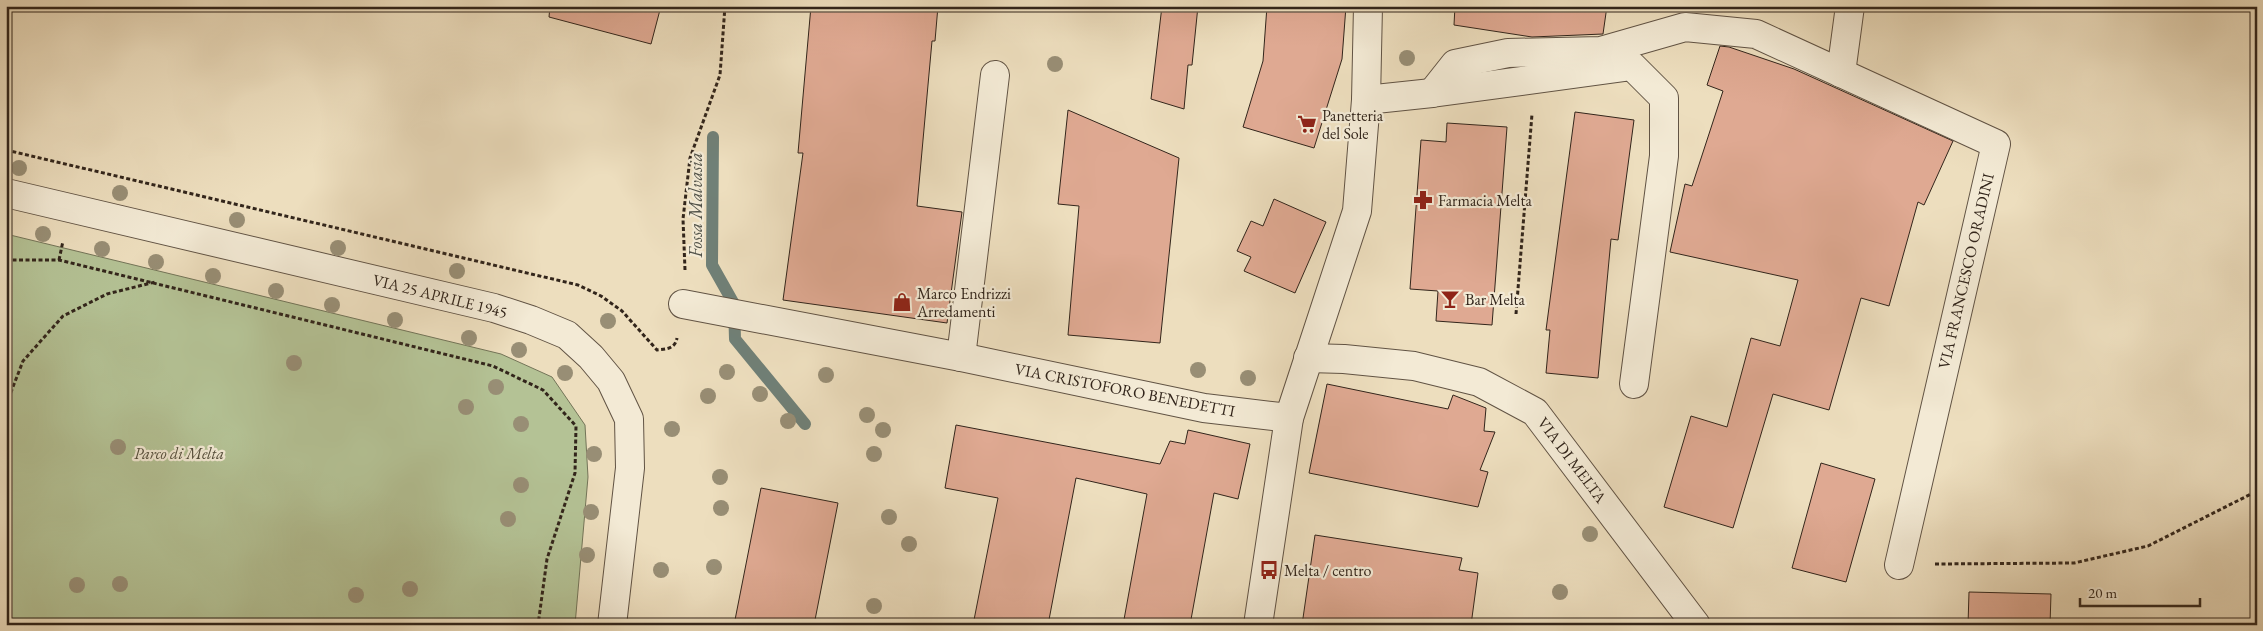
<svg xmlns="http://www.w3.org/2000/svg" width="2263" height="631" font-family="'EB Garamond',serif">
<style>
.green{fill:#b4c295;stroke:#737458}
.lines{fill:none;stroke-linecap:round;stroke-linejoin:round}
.stream{stroke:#708077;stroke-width:12}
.building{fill:#dfa992;stroke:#32251b}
.minor-casing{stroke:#615344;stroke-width:30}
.path{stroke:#32251b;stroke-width:3;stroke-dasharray:4 2.5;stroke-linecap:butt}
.minor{stroke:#f3ead5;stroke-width:28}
.tree{fill:#988e75}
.labels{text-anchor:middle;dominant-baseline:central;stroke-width:4.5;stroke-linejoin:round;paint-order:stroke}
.poi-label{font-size:16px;fill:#32251b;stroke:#f3ead5;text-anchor:start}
.street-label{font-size:16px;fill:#32251b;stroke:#f3ead5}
.park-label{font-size:16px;font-style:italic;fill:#524c3a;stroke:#f3ead5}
.water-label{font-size:18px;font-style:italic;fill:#515249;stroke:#f3ead5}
</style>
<rect width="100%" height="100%" fill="#eddebe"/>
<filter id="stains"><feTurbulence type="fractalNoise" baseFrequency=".004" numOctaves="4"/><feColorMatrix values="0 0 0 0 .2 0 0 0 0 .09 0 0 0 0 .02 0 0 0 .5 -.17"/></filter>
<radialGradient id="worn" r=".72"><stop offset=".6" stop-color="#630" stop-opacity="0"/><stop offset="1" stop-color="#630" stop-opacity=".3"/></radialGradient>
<path class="green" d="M 6,234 L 501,354 L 552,377 L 585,425 L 588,477 L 575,625 L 6,625 Z"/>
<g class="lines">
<path class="stream" d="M 713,137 L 712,265 L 734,304 L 735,339 L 805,424"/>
</g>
<g class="building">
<path d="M 550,6 L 661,6 L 651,44 L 549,17 Z"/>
<path d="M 811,6 L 938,6 L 935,41 L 932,41 L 917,206 L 962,212 L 947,323 L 783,300 L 803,153 L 798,153 Z"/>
<path d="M 1162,6 L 1198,6 L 1192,65 L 1188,65 L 1184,109 L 1151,99 Z"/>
<path d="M 1267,6 L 1346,6 L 1342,59 L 1314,148 L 1243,127 L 1263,61 Z"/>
<path d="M 1455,6 L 1607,6 L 1603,34 L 1532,37 L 1454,25 Z"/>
<path d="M 1720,46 L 1729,47 L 1794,69 L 1953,141 L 1924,205 L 1918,202 L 1889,306 L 1861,298 L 1829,410 L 1773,394 L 1733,528 L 1664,507 L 1691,416 L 1727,427 L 1751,338 L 1780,346 L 1798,280 L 1670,252 L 1685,184 L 1692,186 L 1723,91 L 1707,85 Z"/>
<path d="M 1068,110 L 1179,158 L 1160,343 L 1068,335 L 1079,206 L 1058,204 Z"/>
<path d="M 1575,112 L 1634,120 L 1618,240 L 1611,239 L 1598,378 L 1546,373 L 1550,330 L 1546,330 Z"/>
<path d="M 1447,123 L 1507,127 L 1492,325 L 1436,321 L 1438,291 L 1410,289 L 1421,140 L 1446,142 Z"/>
<path d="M 1274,199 L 1326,222 L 1295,293 L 1244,271 L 1251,257 L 1237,251 L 1251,221 L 1263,226 Z"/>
<path d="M 1327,384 L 1448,409 L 1453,395 L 1486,408 L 1484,431 L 1495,432 L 1480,470 L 1488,472 L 1478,507 L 1309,473 Z"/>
<path d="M 956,425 L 1160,464 L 1170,441 L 1185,444 L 1188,430 L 1250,444 L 1238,499 L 1214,493 L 1190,625 L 1123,625 L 1147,494 L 1076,478 L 1048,625 L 973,625 L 998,498 L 945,488 Z"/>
<path d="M 1821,463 L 1875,479 L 1846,582 L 1792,568 Z"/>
<path d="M 761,488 L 838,503 L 814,625 L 734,625 Z"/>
<path d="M 1315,535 L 1462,558 L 1459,570 L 1478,573 L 1471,625 L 1302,625 Z"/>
<path d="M 1969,592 L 2051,594 L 2050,625 L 1968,625 Z"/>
</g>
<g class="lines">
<g class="minor-casing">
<g id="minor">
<path d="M 1841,73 L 1850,6"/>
<path d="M 1432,93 L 1455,64 L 1508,53 L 1601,51 L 1685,27 L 1756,34 L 1996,144 L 1899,565"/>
<path d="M 1366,100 L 1432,93 L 1632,66 L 1664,98 L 1664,156 L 1634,384"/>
<path d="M 6,193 L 494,308 L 531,320 L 567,335 L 591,357 L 611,381 L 629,419 L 630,468 L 612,625"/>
<path d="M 683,304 L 961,357 L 1204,408 L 1289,418"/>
<path d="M 961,357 L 995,75"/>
<path d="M 1308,358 L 1344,359 L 1414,366 L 1479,382 L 1535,412 L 1696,625"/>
<path d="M 1258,625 L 1289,418 L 1357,211 L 1366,100 L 1368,6"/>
</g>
</g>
<g class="path">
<path d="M 6,150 L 578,285 L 601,296 L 622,311 L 657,350 C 666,349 675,349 677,338"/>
<path d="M 6,260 L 59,260 L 493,366 L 543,390 L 576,426 L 575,473 L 547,559 L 538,625"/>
<path d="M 59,260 L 63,241"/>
<path d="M 685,270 L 683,219 L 690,158 L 720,75 L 725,6"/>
<path d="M 1516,314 L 1532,114"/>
<path d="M 6,405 L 23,361 L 63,316 L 107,294 L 155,282"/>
<path d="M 1935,564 L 2074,563 L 2148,546 L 2257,491"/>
</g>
<use href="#minor" class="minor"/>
</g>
<g class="tree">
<circle cx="1407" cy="58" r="8"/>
<circle cx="1055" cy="64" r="8"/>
<circle cx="19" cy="168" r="8"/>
<circle cx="120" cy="193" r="8"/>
<circle cx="237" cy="220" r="8"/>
<circle cx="43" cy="234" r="8"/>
<circle cx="338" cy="248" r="8"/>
<circle cx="102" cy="249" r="8"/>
<circle cx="156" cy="262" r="8"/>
<circle cx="457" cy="271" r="8"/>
<circle cx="213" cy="276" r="8"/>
<circle cx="276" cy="291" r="8"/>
<circle cx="332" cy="305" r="8"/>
<circle cx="395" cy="320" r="8"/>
<circle cx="608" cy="321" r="8"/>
<circle cx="469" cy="338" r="8"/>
<circle cx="519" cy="350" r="8"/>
<circle cx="294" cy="363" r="8"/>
<circle cx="1198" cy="370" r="8"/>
<circle cx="727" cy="372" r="8"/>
<circle cx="565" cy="373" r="8"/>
<circle cx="826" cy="375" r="8"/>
<circle cx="1248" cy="378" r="8"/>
<circle cx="496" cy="387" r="8"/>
<circle cx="760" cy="394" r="8"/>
<circle cx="708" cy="396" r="8"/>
<circle cx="466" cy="407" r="8"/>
<circle cx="867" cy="415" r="8"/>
<circle cx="788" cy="421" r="8"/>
<circle cx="521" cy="424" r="8"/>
<circle cx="672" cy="429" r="8"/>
<circle cx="883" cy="430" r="8"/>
<circle cx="118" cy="447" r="8"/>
<circle cx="594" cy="454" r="8"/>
<circle cx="874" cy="454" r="8"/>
<circle cx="720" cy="477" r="8"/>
<circle cx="521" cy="485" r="8"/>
<circle cx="721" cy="508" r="8"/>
<circle cx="591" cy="512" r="8"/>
<circle cx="889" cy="517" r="8"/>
<circle cx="508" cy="519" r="8"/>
<circle cx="1590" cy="534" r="8"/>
<circle cx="909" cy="544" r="8"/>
<circle cx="587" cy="555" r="8"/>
<circle cx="714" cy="567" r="8"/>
<circle cx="661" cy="570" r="8"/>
<circle cx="120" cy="584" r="8"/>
<circle cx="77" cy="585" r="8"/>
<circle cx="410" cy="589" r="8"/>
<circle cx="1560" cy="592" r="8"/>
<circle cx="356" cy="595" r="8"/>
<circle cx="874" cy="606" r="8"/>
</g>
<defs>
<g id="supermarket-bare" transform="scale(1.5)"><path d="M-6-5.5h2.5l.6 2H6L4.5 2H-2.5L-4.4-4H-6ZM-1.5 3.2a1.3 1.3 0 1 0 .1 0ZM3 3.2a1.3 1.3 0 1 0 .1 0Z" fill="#8f2418" stroke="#f3ead5" stroke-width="2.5" paint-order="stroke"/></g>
<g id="pharmacy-bare" transform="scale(1.5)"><path d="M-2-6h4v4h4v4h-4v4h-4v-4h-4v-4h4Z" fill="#8f2418" stroke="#f3ead5" stroke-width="2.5" paint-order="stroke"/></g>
<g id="bar-bare" transform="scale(1.5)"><path d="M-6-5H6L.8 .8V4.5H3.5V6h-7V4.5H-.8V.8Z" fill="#8f2418" stroke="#f3ead5" stroke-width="2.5" paint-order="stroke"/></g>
<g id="shop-bare" transform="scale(1.5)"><path d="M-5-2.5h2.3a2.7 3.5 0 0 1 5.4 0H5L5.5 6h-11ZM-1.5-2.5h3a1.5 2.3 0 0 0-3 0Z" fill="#8f2418" stroke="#f3ead5" stroke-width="2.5" paint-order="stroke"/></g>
<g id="bus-bare" transform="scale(1.5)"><path d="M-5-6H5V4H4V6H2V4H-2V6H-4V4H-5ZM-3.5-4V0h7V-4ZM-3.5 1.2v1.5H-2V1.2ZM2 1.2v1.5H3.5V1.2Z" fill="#8f2418" stroke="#f3ead5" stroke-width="2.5" paint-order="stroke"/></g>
</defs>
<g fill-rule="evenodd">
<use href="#supermarket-bare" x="1307" y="124"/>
<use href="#pharmacy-bare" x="1423" y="200"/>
<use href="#bar-bare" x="1450" y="299"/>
<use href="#shop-bare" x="902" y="302"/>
<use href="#bus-bare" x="1269" y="570"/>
</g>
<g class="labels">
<g class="poi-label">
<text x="1322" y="115">Panetteria<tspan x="1322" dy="18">del Sole</tspan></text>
<text x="1438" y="200">Farmacia Melta</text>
<text x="917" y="293">Marco Endrizzi<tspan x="917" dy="18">Arredamenti</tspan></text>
<text x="1465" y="299">Bar Melta</text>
<text x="1284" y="570">Melta / centro</text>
</g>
<g class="street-label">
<text transform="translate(1966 271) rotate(-77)">VIA FRANCESCO ORADINI</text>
<text transform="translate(440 296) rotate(14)">VIA 25 APRILE 1945</text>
<text transform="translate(1125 390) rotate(11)">VIA CRISTOFORO BENEDETTI</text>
<text transform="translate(1572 460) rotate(53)">VIA DI MELTA</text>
</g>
<g class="park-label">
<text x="179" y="453">Parco di Melta</text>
</g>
<g class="water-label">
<text transform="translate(695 205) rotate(-90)">Fossa Malvasia</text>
</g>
</g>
<rect width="2263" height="631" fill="none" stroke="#eddebe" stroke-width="25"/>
<rect x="8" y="8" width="2248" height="616" fill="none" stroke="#32251b" stroke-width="2.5"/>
<rect x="12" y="12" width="2238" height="606" fill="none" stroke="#32251b"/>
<path d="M2080 598v8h120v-8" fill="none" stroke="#32251b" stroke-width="2.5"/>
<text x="2088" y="598" font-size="15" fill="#32251b" stroke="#f3ead5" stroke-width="4" paint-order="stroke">20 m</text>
<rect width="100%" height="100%" filter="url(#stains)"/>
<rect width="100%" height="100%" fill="url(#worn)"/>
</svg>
